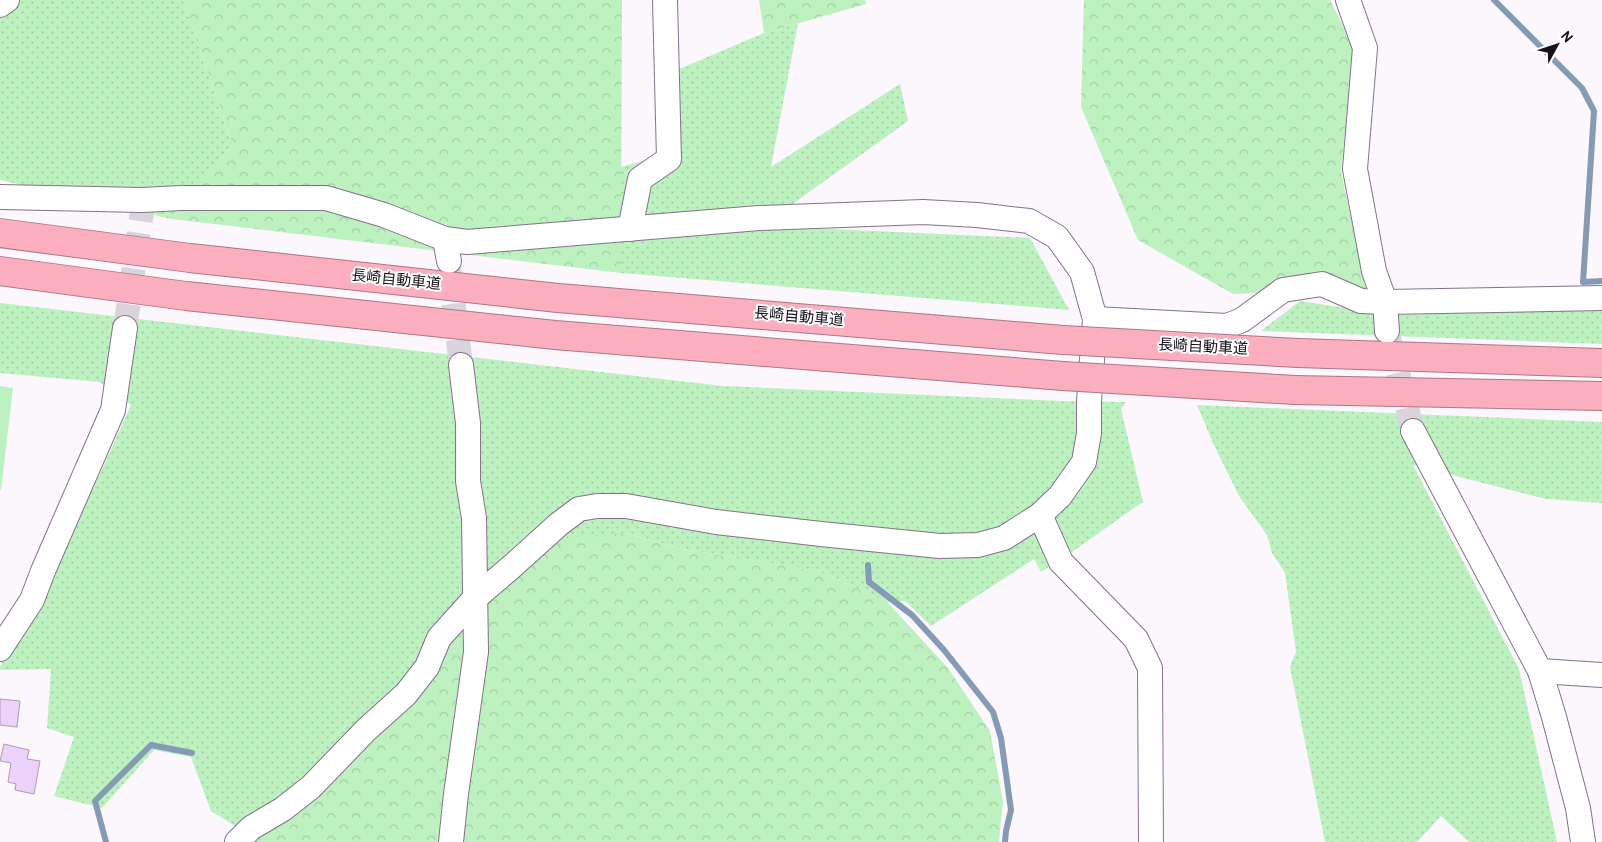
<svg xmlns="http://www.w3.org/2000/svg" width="1602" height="842" font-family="Overpass,'Noto Sans JP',sans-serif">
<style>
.grass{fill:url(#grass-dots)}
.forest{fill:url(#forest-crowns)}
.pitch{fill:#bdf1c0}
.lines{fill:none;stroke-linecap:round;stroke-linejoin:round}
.stream{stroke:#849ab5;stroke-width:6}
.building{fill:#ecd1f9;stroke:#ad9cb5}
.minor-tunnel{stroke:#d9d4db;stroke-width:24;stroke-dasharray:24 12;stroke-linecap:butt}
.minor-casing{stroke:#82728a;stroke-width:26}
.motorway-casing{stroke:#ab7785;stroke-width:30}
.minor{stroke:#fff;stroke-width:24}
.motorway{stroke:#fbaebe;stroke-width:28}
.motorway-bridge-casing{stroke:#ab7785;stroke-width:30;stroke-linecap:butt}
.motorway-bridge{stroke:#fbaebe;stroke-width:28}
.labels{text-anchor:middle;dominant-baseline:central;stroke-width:4;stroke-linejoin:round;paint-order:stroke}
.street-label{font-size:15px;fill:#17111a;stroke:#fff}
</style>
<defs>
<pattern id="grass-dots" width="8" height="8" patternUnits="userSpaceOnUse" patternTransform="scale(1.25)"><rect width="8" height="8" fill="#bdf1c0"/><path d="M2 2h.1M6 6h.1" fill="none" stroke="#a2cea4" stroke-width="1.8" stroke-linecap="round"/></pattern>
<pattern id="forest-crowns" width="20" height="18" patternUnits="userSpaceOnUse" patternTransform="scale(1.25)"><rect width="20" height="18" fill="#bdf1c0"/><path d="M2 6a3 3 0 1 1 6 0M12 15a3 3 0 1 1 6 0" fill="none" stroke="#a2cea4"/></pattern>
</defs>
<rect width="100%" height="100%" fill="#fbf7fd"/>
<g class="grass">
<path d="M 0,0 L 183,0 L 233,145 L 172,219 L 0,180 Z"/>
<path d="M 798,23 L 771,167 L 900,84 L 908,121 L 762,226 L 1030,238 L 1069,310 L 621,273 L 621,167 L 677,152 L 679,69 L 764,33 Z"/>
<path d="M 1300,301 L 1391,315 L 1602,310 L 1602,344 L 1261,331 Z"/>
<path d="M 0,303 L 723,386 L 1062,401 L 1126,402 L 1121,409 L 1143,502 C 1109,525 1076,551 1041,572 L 1034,559 L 931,626 L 905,601 L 887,602 L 818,571 L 683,549 L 625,533 L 430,675 L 250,835 L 211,811 L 191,757 L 154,750 L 102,808 L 54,796 L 74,737 L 47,728 L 51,669 L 0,670 L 0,667 L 99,476 L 131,405 L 100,382 L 0,373 Z"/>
<path d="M 1197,405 L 1602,422 L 1602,503 L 1546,499 L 1413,465 L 1519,669 L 1557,842 L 1469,842 L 1441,816 L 1417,842 L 1325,842 L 1290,667 L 1296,652 L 1285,573 L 1272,553 L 1267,535 L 1239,496 L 1213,443 Z"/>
</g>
<g class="forest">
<path d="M 183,0 L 622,0 L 621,273 L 172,219 L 233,145 Z"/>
<path d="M 759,0 L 865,0 L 866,4 L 764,33 Z"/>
<path d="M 1084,0 L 1330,0 L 1354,48 L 1341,172 L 1366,289 L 1233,294 L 1138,240 L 1081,107 Z"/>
<path d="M 625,533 L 683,549 L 818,571 L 887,602 L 948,668 L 990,731 L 1003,801 L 999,842 L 245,842 L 285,815 L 462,619 L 563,538 Z"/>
</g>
<path class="pitch" d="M 0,386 L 13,388 L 1,490 L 0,490 Z"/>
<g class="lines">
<g class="stream">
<path d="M 1494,0 L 1582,88 L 1594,111 L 1583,282 L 1602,281"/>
<path d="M 868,565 L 869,582 L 912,615 L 944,650 L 993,712 L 1001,738 L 1011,810 L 1006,831 L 1005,842"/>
<path d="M 106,842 L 95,801 L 151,745 L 192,753"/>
</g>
</g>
<g class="building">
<path d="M 0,699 L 20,701 L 17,727 L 0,725 Z"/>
<path d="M 4,744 L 29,750 L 27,759 L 40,761 L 34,794 L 15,790 L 16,784 L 8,782 L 11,763 L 0,761 Z"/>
</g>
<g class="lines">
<g class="minor-tunnel">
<path d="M 449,268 L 461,365"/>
<path d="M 125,328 L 142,212"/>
<path d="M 1389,338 L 1413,431"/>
</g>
<g class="minor-casing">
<g id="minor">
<path d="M 1348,0 L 1365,48 L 1355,169 L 1374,271 L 1385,302 L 1387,331"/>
<path d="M 0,5 L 7,0"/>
<path d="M 0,197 L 142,200 L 181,198 L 326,198 L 384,215 L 445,239 L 467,242 L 759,218 L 923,212 L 977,215 L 1029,221 L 1057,237 L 1082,272 L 1095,319 L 1089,401 L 1089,433 L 1084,462 L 1060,496 L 1040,515 L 1004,538 L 978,545 L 940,546 L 821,534 L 716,522 L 626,506 L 597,506 L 579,509 L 559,524 L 509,569 L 475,598 L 439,638 L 427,667 L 406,694 L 366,730 L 311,787 L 283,809 L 251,828 L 237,842"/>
<path d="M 630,229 L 640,179 L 669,159 L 665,0"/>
<path d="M 445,239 L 449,261"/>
<path d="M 1095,319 L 1227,326 L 1242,320 L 1283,290 L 1322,284 L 1361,301 L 1385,302 L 1602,298"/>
<path d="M 1413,431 L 1540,671 L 1554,717 L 1578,808 L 1583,842"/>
<path d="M 1040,515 L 1061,562 L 1136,639 L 1150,668 L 1151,842"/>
<path d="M 0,649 L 32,600 L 43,571 L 113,410 L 125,328"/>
<path d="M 1540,671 L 1602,675"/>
<path d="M 451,842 L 456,794 L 476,652 L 474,518 L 468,481 L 468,423 L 461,365"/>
</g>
</g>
<g class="motorway-casing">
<g id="motorway">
<path d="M 0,233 L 190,258 L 558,298 L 1063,340"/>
<path d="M 0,271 L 186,296 L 555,335 L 1063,376"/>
<path d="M 1298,353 L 1602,363"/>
<path d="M 1295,390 L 1602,396"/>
</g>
</g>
<use href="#minor" class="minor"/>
<use href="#motorway" class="motorway"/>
<g class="motorway-bridge-casing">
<g id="motorway-bridge">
<path d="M 1063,340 L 1298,353"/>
<path d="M 1063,376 L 1295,390"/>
</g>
</g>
<use href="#motorway-bridge" class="motorway-bridge"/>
</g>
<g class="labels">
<g class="street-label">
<text transform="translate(396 281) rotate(6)">長崎自動車道</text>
<text transform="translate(799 318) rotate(5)">長崎自動車道</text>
<text transform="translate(1203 348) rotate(3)">長崎自動車道</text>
</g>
</g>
<g transform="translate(1557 45) rotate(50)" stroke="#ffffff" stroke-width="4" paint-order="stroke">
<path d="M0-4L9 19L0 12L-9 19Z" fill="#17111a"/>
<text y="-8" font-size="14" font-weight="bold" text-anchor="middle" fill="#17111a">N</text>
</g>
</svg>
